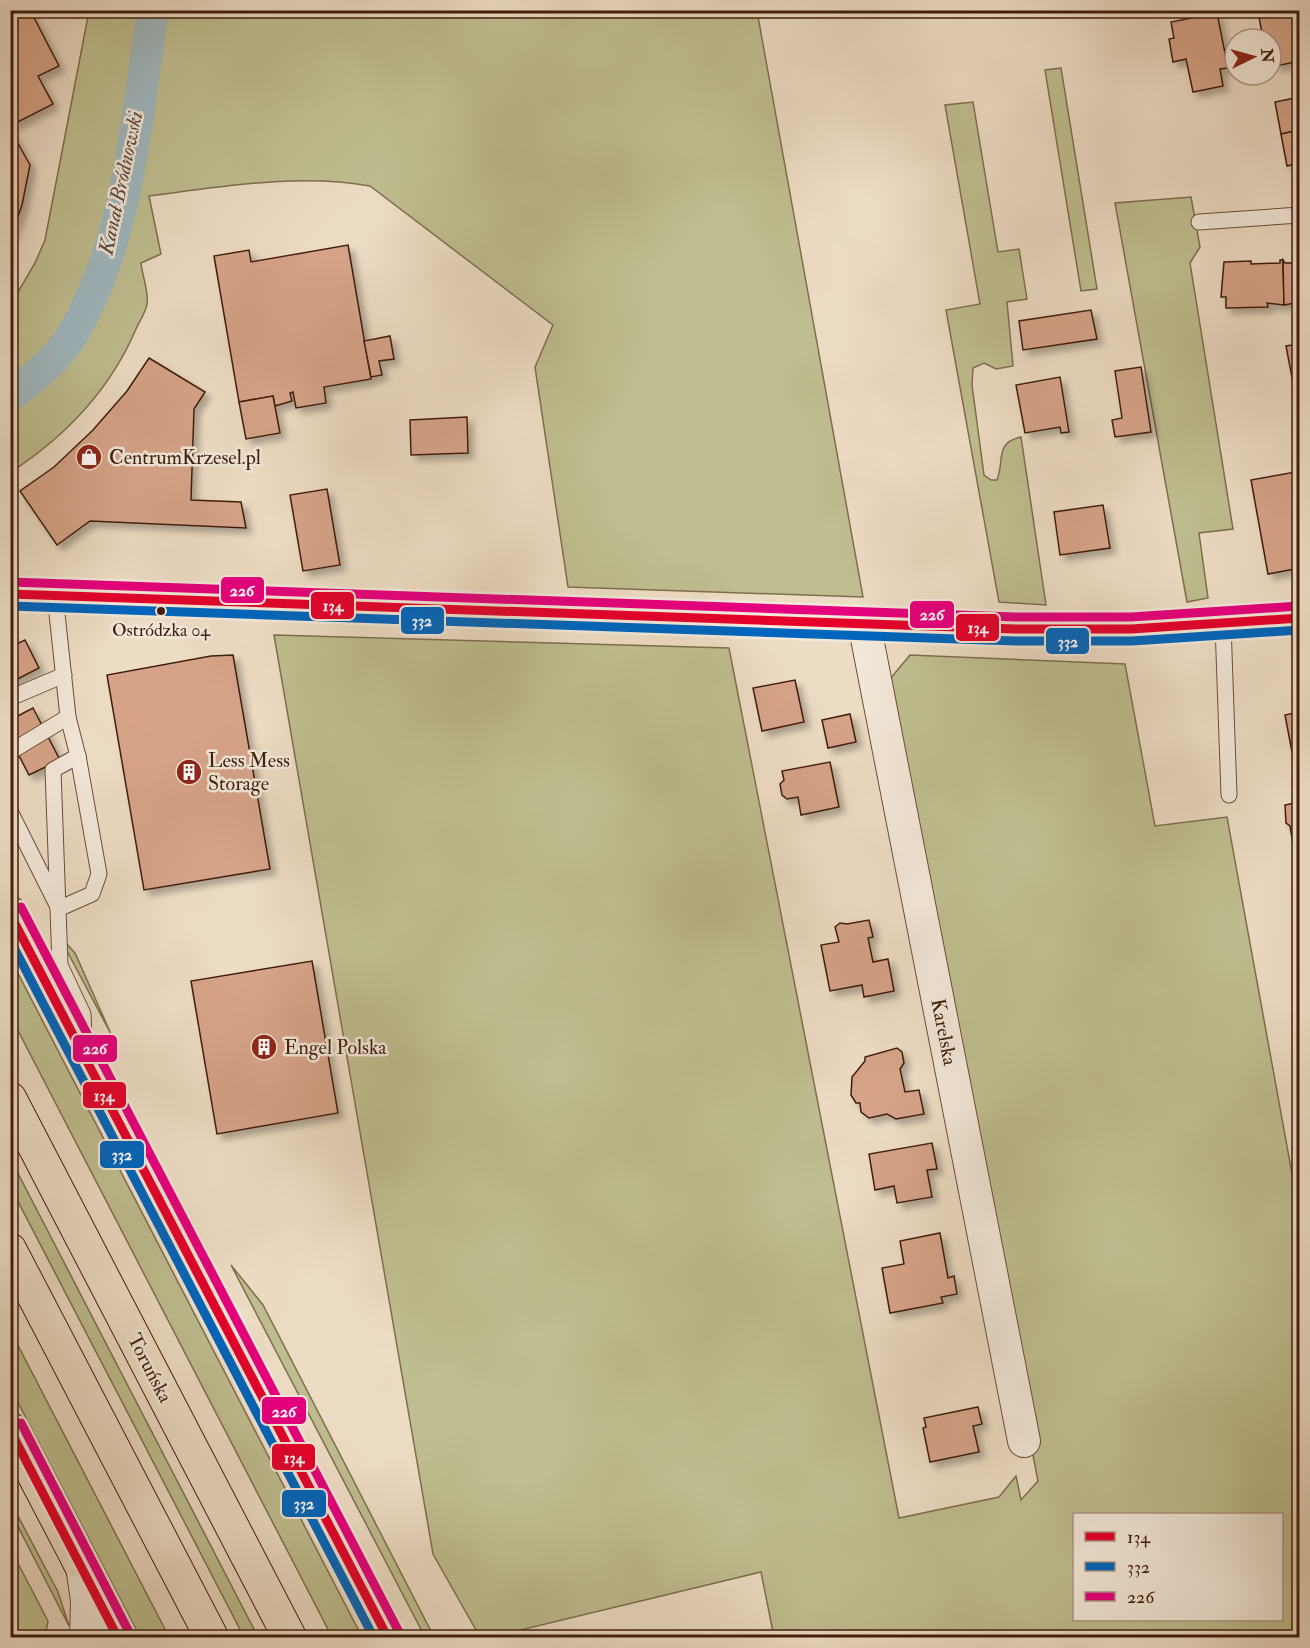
<svg xmlns="http://www.w3.org/2000/svg" width="1310" height="1648" font-family="'IM FELL Double Pica',serif">
<style>
.green{fill:#bfbe90;stroke:#7f6e4e;stroke-width:1.5;fill-rule:evenodd}
.lines{fill:none;stroke-linecap:round;stroke-linejoin:round}
.canal{stroke:#a0b8c0;stroke-width:32}
.building{fill:#d6a388;stroke:#3f1e0d;stroke-width:1.5;filter:url(#shadow)}
.lane-casing{stroke:#6a4e3b;stroke-width:17}
.street-casing{stroke:#6a4e3b;stroke-width:34}
.secondary-casing{stroke:#3f1e0d;stroke-width:35}
.highway-casing{stroke:#3f1e0d;stroke-width:35}
.lane{stroke:#f3e8d9;stroke-width:15}
.street{stroke:#f3e8d9;stroke-width:32}
.secondary{stroke:#f3e8d9;stroke-width:33}
.highway{stroke:#eddcc4;stroke-width:33}
.bus-1-casing{stroke:#f3e8d9;stroke-width:14}
.bus-2-casing{stroke:#f3e8d9;stroke-width:14}
.bus-3-casing{stroke:#f3e8d9;stroke-width:14}
.bus-1{stroke:#e4002b;stroke-width:9}
.bus-2{stroke:#0065bd;stroke-width:9}
.bus-3{stroke:#e5007d;stroke-width:9}
.bus-dot{fill:#3f1e0d;stroke:#f3e8d9;stroke-width:2}
.labels{text-anchor:middle;dominant-baseline:central;stroke-width:5;stroke-linejoin:round;paint-order:stroke}
.bus-label{font-size:18px;fill:#3f1e0d;stroke:#f3e8d9}
.poi-label{font-size:20px;fill:#3f1e0d;stroke:#f3e8d9;text-anchor:start}
.street-label{font-size:20px;fill:#3f1e0d;stroke:#f3e8d9}
.water-label{font-size:21px;font-style:italic;fill:#5c4c43;stroke:#f3e8d9}
.line-badge{stroke:#f3e8d9;stroke-width:2}
.badge-label{font-size:16px;text-anchor:middle;font-weight:bold;fill:#fff}
</style>
<defs>
<filter id="shadow"><feDropShadow dx="5.5" dy="5.5" stdDeviation="3" flood-color="#0004"/></filter>
</defs>
<rect width="100%" height="100%" fill="#eddcc4"/>
<filter id="stains"><feTurbulence type="fractalNoise" baseFrequency=".00333" numOctaves="4"/><feColorMatrix values="0 0 0 0 .2 0 0 0 0 .09 0 0 0 0 .02 0 0 0 .5 -.17"/></filter>
<radialGradient id="worn" r=".72"><stop offset=".6" stop-color="#630" stop-opacity="0"/><stop offset="1" stop-color="#630" stop-opacity=".3"/></radialGradient>
<g class="green">
<path d="M 89,11 L 757,11 L 863,597 L 568,587 L 535,367 L 553,325 L 370,186 C 299,173 220,187 149,196 L 161,254 L 141,263 C 142,275 149,292 147,304 C 146,312 139,322 136,329 C 110,390 66,436 11,472 L 11,304 L 35,263 L 45,240 Z"/>
<path d="M 1061,68 L 1097,289 L 1081,291 L 1045,70 Z"/>
<path d="M 973,102 L 998,252 L 1019,249 L 1027,299 L 1007,302 L 1013,366 L 996,369 L 984,363 L 973,368 L 972,385 L 984,475 L 991,480 L 997,480 C 1005,460 994,443 1021,437 L 1046,605 L 999,602 L 946,310 L 980,304 L 945,105 Z"/>
<path d="M 1191,197 L 1200,247 L 1190,263 L 1233,529 L 1199,533 L 1208,598 L 1187,602 L 1115,203 Z"/>
<path d="M 274,635 L 729,648 L 899,1518 L 999,1497 L 1016,1476 L 1021,1500 L 1038,1481 L 885,685 L 910,655 L 1125,664 L 1155,826 L 1227,817 L 1299,1212 L 1299,1637 L 774,1637 L 761,1572 L 491,1637 L 480,1637 L 433,1554 ZM 1074,1514 L 1282,1514 L 1282,1620 L 1074,1620 Z"/>
<path d="M 65,942 L 75,953 L 111,1034 L 67,951 Z"/>
<path d="M 11,960 L 362,1637 L 332,1637 L 11,1017 Z"/>
<path d="M 10,1161 L 11,1160 L 258,1637 L 244,1637 L 11,1188 Z"/>
<path d="M 231,1265 L 263,1305 L 434,1637 L 425,1637 Z"/>
<path d="M 10,1332 L 11,1332 L 169,1637 L 140,1637 L 11,1389 Z"/>
<path d="M 10,1501 L 58,1592 L 69,1626 L 11,1513 Z"/>
<path d="M 10,1548 L 48,1621 L 45,1637 L 11,1637 Z"/>
</g>
<g class="lines">
<path class="canal" d="M 10,396 C 32,379 58,359 72,335 C 129,240 136,118 153,10"/>
</g>
<g class="building">
<path d="M 10,10 L 30,10 L 59,66 L 38,76 L 53,104 L 10,126 Z"/>
<path d="M 1290,10 L 1300,10 L 1300,61 L 1276,66 L 1271,52 L 1271,39 L 1263,39 L 1259,17 Z"/>
<path d="M 1217,13 L 1228,68 L 1220,69 L 1223,86 L 1193,92 L 1186,59 L 1173,62 L 1169,39 L 1174,38 L 1171,22 Z"/>
<path d="M 1300,97 L 1300,130 L 1281,134 L 1275,102 Z"/>
<path d="M 10,129 L 30,165 L 22,205 L 10,239 Z"/>
<path d="M 1300,130 L 1300,163 L 1287,166 L 1281,134 Z"/>
<path d="M 348,245 L 371,379 L 324,387 L 326,403 L 296,408 L 293,392 L 290,393 L 292,401 L 275,406 L 273,396 L 239,402 L 214,256 L 249,250 L 251,262 Z"/>
<path d="M 1280,260 L 1283,260 L 1284,305 L 1267,303 L 1268,307 L 1226,308 L 1226,297 L 1221,297 L 1224,262 L 1251,261 L 1251,264 L 1280,263 Z"/>
<path d="M 1283,260 L 1285,263 L 1300,263 L 1300,302 L 1284,305 Z"/>
<path d="M 1091,310 L 1097,339 L 1023,350 L 1019,321 Z"/>
<path d="M 390,336 L 394,359 L 379,361 L 382,375 L 371,377 L 364,341 Z"/>
<path d="M 1300,344 L 1300,403 L 1297,404 L 1286,346 Z"/>
<path d="M 149,358 L 205,392 L 194,409 L 191,500 L 241,502 L 246,528 L 90,521 L 57,545 L 20,491 L 54,467 L 93,430 L 127,391 Z"/>
<path d="M 1141,367 L 1151,432 L 1115,437 L 1112,420 L 1122,418 L 1115,371 Z"/>
<path d="M 1060,377 L 1069,432 L 1061,433 L 1060,427 L 1025,433 L 1016,385 Z"/>
<path d="M 273,396 L 280,433 L 246,439 L 239,402 Z"/>
<path d="M 467,417 L 468,453 L 411,455 L 410,420 Z"/>
<path d="M 1295,472 L 1300,493 L 1300,568 L 1268,574 L 1251,480 Z"/>
<path d="M 327,489 L 340,565 L 303,571 L 290,495 Z"/>
<path d="M 1103,505 L 1110,548 L 1060,555 L 1054,512 Z"/>
<path d="M 25,640 L 39,668 L 10,683 L 10,647 Z"/>
<path d="M 233,655 L 270,869 L 144,890 L 107,675 L 211,656 Z"/>
<path d="M 795,680 L 804,722 L 762,731 L 753,688 Z"/>
<path d="M 1298,706 L 1300,706 L 1300,750 L 1292,752 L 1285,715 L 1299,712 Z"/>
<path d="M 33,708 L 60,760 L 29,775 L 10,738 L 10,720 Z"/>
<path d="M 850,714 L 856,742 L 828,748 L 822,720 Z"/>
<path d="M 830,762 L 839,807 L 801,815 L 798,797 L 787,799 L 782,795 L 780,784 L 784,780 L 782,771 Z"/>
<path d="M 1300,802 L 1300,843 L 1293,844 L 1290,826 L 1286,823 L 1285,805 Z"/>
<path d="M 869,920 L 873,937 L 868,938 L 873,962 L 888,959 L 894,991 L 864,997 L 862,985 L 830,991 L 821,945 L 839,942 L 835,927 L 840,923 L 847,924 Z"/>
<path d="M 312,961 L 338,1113 L 217,1134 L 191,981 Z"/>
<path d="M 897,1048 L 902,1052 L 904,1063 L 900,1069 L 905,1092 L 919,1090 L 924,1114 L 896,1119 L 887,1114 L 869,1118 L 861,1112 L 860,1103 L 856,1103 L 851,1095 L 852,1077 L 865,1061 L 865,1057 Z"/>
<path d="M 932,1143 L 937,1169 L 927,1170 L 932,1197 L 897,1203 L 894,1186 L 875,1190 L 869,1154 Z"/>
<path d="M 940,1233 L 948,1278 L 954,1276 L 957,1294 L 941,1297 L 943,1303 L 890,1313 L 882,1268 L 904,1264 L 900,1241 Z"/>
<path d="M 978,1407 L 982,1424 L 973,1426 L 979,1452 L 930,1462 L 923,1428 L 926,1427 L 924,1418 Z"/>
</g>
<g class="lines">
<g class="lane-casing">
<g id="lane">
<path d="M 1199,222 L 1300,215"/>
<path d="M 55,595 L 68,717 L 78,756 L 99,874 L 92,894 L 58,909 L 60,965 L 83,1014 L 84,1036"/>
<path d="M 1223,624 L 1229,795"/>
<path d="M 10,698 L 64,675"/>
<path d="M 10,752 L 68,717"/>
<path d="M 10,811 L 56,903"/>
<path d="M 58,909 L 53,770 L 78,756"/>
</g>
</g>
<g class="street-casing">
<g id="street">
<path d="M 864,623 L 1024,1441"/>
<path d="M 83,1573 L 87,1600 L 86,1638"/>
</g>
</g>
<g class="secondary-casing">
<g id="secondary">
<path d="M 10,594 L 1015,629 L 1131,629 L 1300,618"/>
<path d="M 10,913 L 388,1638"/>
<path d="M 79,1561 L 118,1638"/>
</g>
</g>
<g class="highway-casing">
<g id="highway">
<path d="M 10,1099 L 290,1638"/>
<path d="M 10,1250 L 212,1638"/>
<path d="M 10,1429 L 79,1561"/>
</g>
</g>
<use href="#lane" class="lane"/>
<use href="#street" class="street"/>
<use href="#secondary" class="secondary"/>
<use href="#highway" class="highway"/>
<g class="bus-1-casing">
<g id="bus-1">
<path d="M 10,594 L 1015,629 L 1131,629 L 1300,618"/>
<path d="M 10,914 L 388,1638"/>
<path d="M 10,1430 L 118,1638"/>
</g>
</g>
<g class="bus-2-casing">
<g id="bus-2">
<path d="M 10,606 L 1015,641 L 1132,641 L 1300,630"/>
<path d="M 10,940 L 374,1638"/>
</g>
</g>
<g class="bus-3-casing">
<g id="bus-3">
<path d="M 10,582 L 1015,617 L 1131,617 L 1299,606"/>
<path d="M 21,907 L 399,1632"/>
<path d="M 21,1423 L 129,1632"/>
</g>
</g>
<use href="#bus-1" class="bus-1"/>
<use href="#bus-2" class="bus-2"/>
<use href="#bus-3" class="bus-3"/>
</g>
<defs>
<g id="shop-disc" transform="scale(1.35)"><circle r="9.5" fill="#8f2418" stroke="#f3e8d9"/><path d="M-5-2.5h2.3a2.7 3.5 0 0 1 5.4 0H5L5.5 6h-11ZM-1.5-2.5h3a1.5 2.3 0 0 0-3 0Z" fill="#fff"/></g>
<g id="building-disc" transform="scale(1.35)"><circle r="9.5" fill="#8f2418" stroke="#f3e8d9"/><path d="M-4-6H4V6H1V3H-1V6H-4ZM-2.5-4.3h1.7v1.8h-1.7ZM.8-4.3h1.7v1.8H.8ZM-2.5-1h1.7V.8h-1.7ZM.8-1h1.7V.8H.8Z" fill="#fff"/></g>
</defs>
<g fill-rule="evenodd">
<use href="#shop-disc" x="89" y="457"/>
<use href="#building-disc" x="189" y="772"/>
<use href="#building-disc" x="264" y="1047"/>
</g>
<circle class="bus-dot" cx="161" cy="611" r="5"/>
<g class="labels">
<g class="bus-label">
<text x="161" y="630">Ostródzka 04</text>
</g>
<g class="poi-label">
<text x="109" y="457">CentrumKrzesel.pl</text>
<text x="208" y="760">Less Mess<tspan x="208" dy="23">Storage</tspan></text>
<text x="284" y="1047">Engel Polska</text>
</g>
<g class="street-label">
<text transform="translate(944 1032) rotate(79)">Karelska</text>
<text transform="translate(150 1368) rotate(63)">Toruńska</text>
</g>
<g class="water-label">
<text transform="translate(121 183) rotate(-78)">Kanał Bródnowski</text>
</g>
</g>
<g class="line-badge">
<rect x="220" y="576" width="45" height="28" rx="6" fill="#e5007d"/>
<rect x="310" y="591" width="45" height="29" rx="6" fill="#e4002b"/>
<rect x="909" y="600" width="46" height="29" rx="6" fill="#e5007d"/>
<rect x="400" y="606" width="45" height="29" rx="6" fill="#0065bd"/>
<rect x="955" y="613" width="45" height="29" rx="6" fill="#e4002b"/>
<rect x="1045" y="627" width="45" height="28" rx="6" fill="#0065bd"/>
<rect x="72" y="1034" width="46" height="29" rx="6" fill="#e5007d"/>
<rect x="82" y="1081" width="45" height="28" rx="6" fill="#e4002b"/>
<rect x="99" y="1140" width="46" height="29" rx="6" fill="#0065bd"/>
<rect x="261" y="1396" width="46" height="29" rx="6" fill="#e5007d"/>
<rect x="271" y="1443" width="45" height="28" rx="6" fill="#e4002b"/>
<rect x="281" y="1489" width="46" height="29" rx="6" fill="#0065bd"/>
</g>
<g class="badge-label">
<text x="242" y="596">226</text>
<text x="333" y="611">134</text>
<text x="932" y="620">226</text>
<text x="422" y="626">332</text>
<text x="978" y="633">134</text>
<text x="1068" y="647">332</text>
<text x="95" y="1054">226</text>
<text x="104" y="1101">134</text>
<text x="122" y="1160">332</text>
<text x="284" y="1417">226</text>
<text x="294" y="1463">134</text>
<text x="304" y="1509">332</text>
</g>
<rect width="1310" height="1648" fill="none" stroke="#eddcc4" stroke-width="36"/>
<rect x="12" y="12" width="1286" height="1624" fill="none" stroke="#3f1e0d" stroke-width="3"/>
<rect x="18" y="18" width="1274" height="1612" fill="none" stroke="#3f1e0d" stroke-width="1.5"/>
<rect x="1073" y="1513" width="210" height="108" fill="#f3e8d9" stroke="#ab9787" stroke-width="1.5"/>
<rect x="1085" y="1532" width="30" height="9" fill="#e4002b" stroke="#ab9787" stroke-width="1.5"/>
<text x="1127" y="1543" font-size="18" fill="#3f1e0d">134</text>
<rect x="1085" y="1562" width="30" height="9" fill="#0065bd" stroke="#ab9787" stroke-width="1.5"/>
<text x="1127" y="1573" font-size="18" fill="#3f1e0d">332</text>
<rect x="1085" y="1592" width="30" height="9" fill="#e5007d" stroke="#ab9787" stroke-width="1.5"/>
<text x="1127" y="1603" font-size="18" fill="#3f1e0d">226</text>
<g transform="translate(1253 57) rotate(85)"><circle r="28" fill="#f3e8d9" stroke="#ab9787" stroke-width="1.5"/>
<path d="M0-4.5L10 22L0 15L-10 22Z" fill="#8f2418"/>
<text y="-9" font-size="16" font-weight="bold" text-anchor="middle" fill="#3f1e0d">N</text>
</g>
<rect width="100%" height="100%" filter="url(#stains)"/>
<rect width="100%" height="100%" fill="url(#worn)"/>
</svg>
